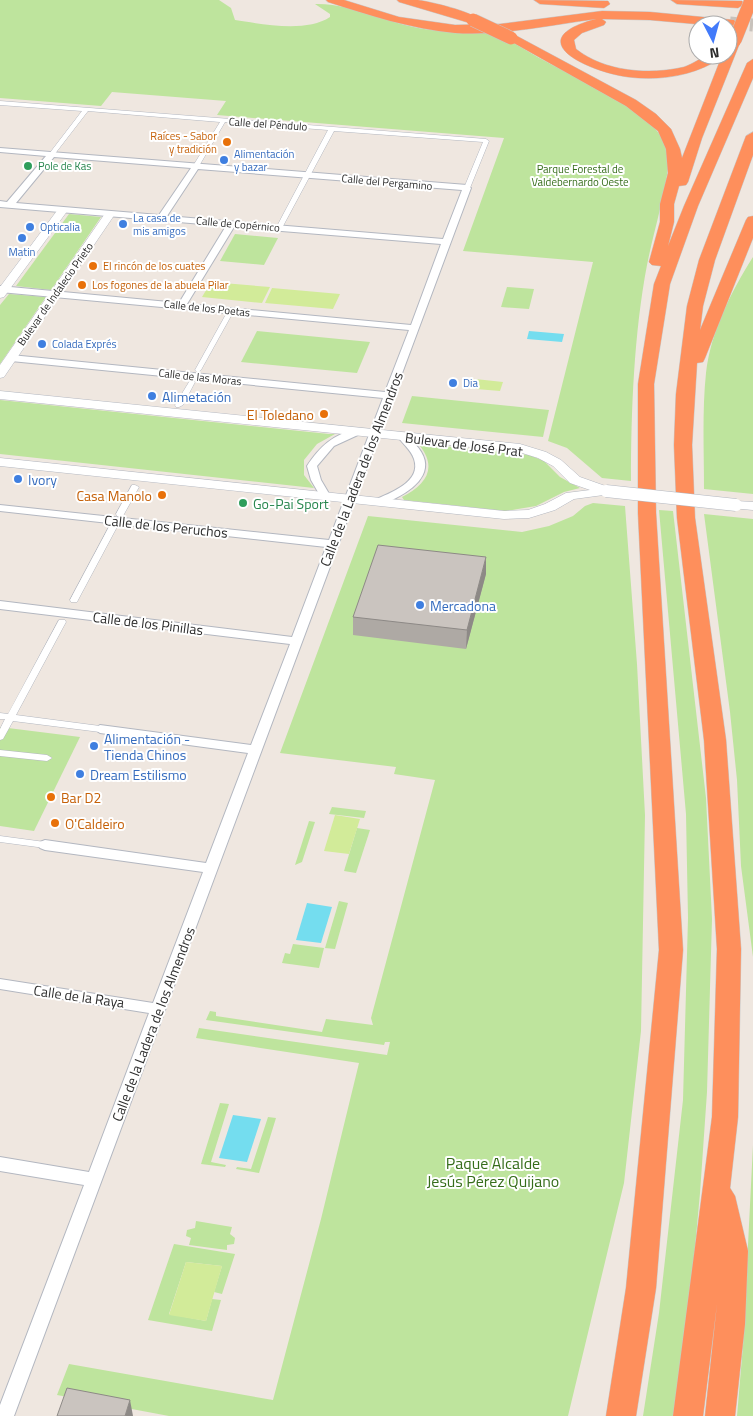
<svg xmlns="http://www.w3.org/2000/svg" width="753" height="1416" font-family="'Titillium Web',sans-serif">
<style>
.green{fill:#bee49d}
.pitch{fill:#d2eb99}
.water{fill:#74ddef}
.lines{fill:none;stroke-linecap:round;stroke-linejoin:round}
.motorway-tunnel{stroke:#c8c2bc;stroke-width:13;stroke-dasharray:13 7;stroke-linecap:butt}
.pedestrian-casing{stroke:#b3b7c0;stroke-width:1}
.minor-casing{stroke:#b3b7c0;stroke-width:2}
.tertiary-casing{stroke:#b3b7c0;stroke-width:1}
.motorway-casing{stroke:#c8c8c8;stroke-width:1}
.pedestrian{fill:#fff;fill-rule:evenodd}
.minor{fill:#fff;fill-rule:evenodd}
.tertiary{fill:#fff;fill-rule:evenodd}
.motorway{fill:#fe8f5c;fill-rule:evenodd}
.tertiary-bridge-casing{stroke:#b3b7c0;stroke-width:13;stroke-linecap:butt}
.motorway-bridge-casing{stroke:#c8c8c8;stroke-width:14;stroke-linecap:butt}
.tertiary-bridge{stroke:#fff;stroke-width:12}
.motorway-bridge{stroke:#fe8f5c;stroke-width:13}
.wall{fill:#aea9a4}
.shaded-wall{fill:#8d8986}
.building{fill:#cac4bf;stroke:#8d8986}
.food-dot{fill:#e8710a;stroke:#fff;stroke-width:2}
.shop-dot{fill:#3f7fe0;stroke:#fff;stroke-width:2}
.leisure-dot{fill:#2e9e5b;stroke:#fff;stroke-width:2}
.labels{text-anchor:middle;dominant-baseline:central;stroke-width:4;stroke-linejoin:round;paint-order:stroke}
.far-street-label{font-size:11px;fill:#2d2d2d;stroke:#fff}
.far-food-label{font-size:11px;fill:#c56008;stroke:#fff;text-anchor:start}
.far-shop-label{font-size:11px;fill:#366cbe;stroke:#fff;text-anchor:start}
.far-leisure-label{font-size:11px;fill:#27864d;stroke:#fff;text-anchor:start}
.far-park-label{font-size:11px;fill:#366d1b;stroke:#fff}
.shop-label{font-size:14px;fill:#366cbe;stroke:#fff;text-anchor:start}
.food-label{font-size:14px;fill:#c56008;stroke:#fff;text-anchor:end}
.street-label{font-size:14px;fill:#2d2d2d;stroke:#fff}
.leisure-label{font-size:14px;fill:#27864d;stroke:#fff;text-anchor:start}
.near-park-label{font-size:16px;fill:#366d1b;stroke:#fff}
</style>
<rect width="100%" height="100%" fill="#efe7e0"/>
<g class="green">
<path d="M 0,0 L 219,0 L 231,8 L 235,20 C 262,24 306,33 330,17 L 330,14 L 315,4 C 356,3 393,27 433,30 C 448,31 477,28 490,32 C 510,39 529,53 547,62 C 580,80 624,98 651,124 C 662,135 667,147 669,161 C 665,196 654,230 647,265 C 634,333 631,411 631,481 L 602,478 L 567,448 L 548,441 L 593,262 L 463,251 L 504,138 L 217,115 L 226,101 L 112,92 L 101,106 L 0,98 Z"/>
<path d="M 69,214 L 101,217 L 51,290 L 16,286 Z"/>
<path d="M 235,234 L 278,238 L 264,265 L 220,261 Z"/>
<path d="M 753,257 L 753,494 L 704,489 C 704,451 702,411 706,373 C 711,331 731,292 753,257 Z"/>
<path d="M 507,287 L 534,289 L 529,309 L 501,307 Z"/>
<path d="M 9,294 L 46,297 L 0,364 L 0,305 Z"/>
<path d="M 257,331 L 370,342 L 357,373 L 241,362 Z"/>
<path d="M 412,396 L 549,410 L 543,437 L 402,423 Z"/>
<path d="M 0,400 L 329,434 L 335,434 L 317,444 L 304,460 L 304,475 L 314,488 L 0,454 Z"/>
<path d="M 423,444 L 529,455 L 544,461 L 560,477 L 580,488 L 564,492 L 536,506 L 506,511 L 404,500 L 402,497 C 425,485 438,469 420,446 Z"/>
<path d="M 593,503 L 625,506 L 637,664 L 645,815 L 641,1031 L 624,1183 L 568,1416 L 169,1416 L 57,1395 L 69,1364 L 273,1400 L 321,1219 L 359,1063 L 196,1038 L 199,1028 L 387,1055 L 390,1042 L 385,1042 L 384,1045 L 206,1020 L 210,1011 L 216,1012 L 216,1016 L 322,1032 L 326,1019 L 373,1025 L 371,1018 L 435,780 L 394,774 L 396,767 L 280,753 L 368,516 L 522,532 L 549,526 L 573,516 L 585,506 Z"/>
<path d="M 659,510 L 673,511 L 706,798 L 712,919 L 707,1092 L 700,1193 L 690,1302 L 673,1416 L 643,1416 L 659,1313 L 683,1100 L 688,918 L 686,814 Z"/>
<path d="M 704,514 L 753,519 L 753,957 L 741,866 L 737,780 L 730,712 Z"/>
<path d="M 0,727 L 80,737 L 34,831 L 0,826 Z"/>
<path d="M 332,807 L 366,811 L 364,818 L 329,814 Z"/>
<path d="M 309,821 L 315,822 L 302,862 L 295,865 Z"/>
<path d="M 357,828 L 370,830 L 356,873 L 344,871 Z"/>
<path d="M 339,901 L 348,903 L 335,949 L 325,948 Z"/>
<path d="M 293,944 L 324,948 L 319,968 L 282,963 L 285,953 L 290,954 Z"/>
<path d="M 220,1103 L 229,1104 L 211,1162 L 226,1165 L 225,1167 L 201,1164 Z"/>
<path d="M 268,1117 L 276,1118 L 259,1173 L 236,1169 L 237,1167 L 251,1169 Z"/>
<path d="M 753,1145 L 753,1416 L 737,1416 L 743,1345 Z"/>
<path d="M 196,1221 L 232,1227 L 230,1234 L 235,1238 L 234,1244 L 227,1245 L 227,1250 L 189,1245 L 191,1238 L 186,1236 L 187,1230 L 195,1228 Z"/>
<path d="M 174,1244 L 235,1254 L 222,1294 L 214,1292 L 222,1266 L 186,1262 L 169,1314 L 206,1321 L 212,1299 L 221,1300 L 212,1331 L 148,1320 Z"/>
</g>
<g class="pitch">
<path d="M 211,282 L 270,287 L 262,303 L 202,297 Z"/>
<path d="M 272,288 L 340,294 L 333,309 L 265,303 Z"/>
<path d="M 466,378 L 503,382 L 500,391 L 464,388 Z"/>
<path d="M 335,815 L 360,819 L 349,854 L 324,851 Z"/>
<path d="M 186,1262 L 222,1266 L 206,1321 L 169,1315 Z"/>
</g>
<g class="water">
<path d="M 529,331 L 564,334 L 562,342 L 527,339 Z"/>
<path d="M 307,903 L 332,907 L 321,943 L 296,940 Z"/>
<path d="M 233,1115 L 261,1119 L 247,1162 L 219,1158 Z"/>
</g>
<g class="lines">
<path class="motorway-tunnel" d="M 730,23 L 753,25"/>
<g class="pedestrian-casing">
<g id="pedestrian">
<path d="M 0,101 L 486,139 L 489,141 L 470,188 L 467,190 L 464,188 L 483,142 L 334,131 L 282,228 L 279,230 L 276,228 L 328,130 L 225,122 L 199,166 L 196,168 L 193,166 L 220,122 L 88,111 L 54,155 L 52,156 L 49,154 L 82,111 L 0,105 Z"/>
<path d="M 228,314 L 231,316 L 201,370 L 198,372 L 196,371 L 195,370 L 225,316 Z"/>
<path d="M 192,380 L 195,382 L 183,405 L 179,407 L 176,407 L 175,405 L 189,382 Z"/>
<path d="M 132,485 L 135,485 L 139,487 L 123,516 L 117,516 L 116,514 Z"/>
<path d="M 110,525 L 116,525 L 117,527 L 78,600 L 77,602 L 71,602 L 70,600 Z"/>
<path d="M 59,620 L 65,620 L 66,622 L 16,715 L 100,726 L 104,729 L 100,732 L 13,721 L 3,739 L 0,740 L 0,729 L 5,719 L 0,719 L 0,713 L 8,714 Z"/>
<path d="M 0,750 L 47,755 L 52,758 L 47,761 L 0,756 Z"/>
<path d="M 0,836 L 45,842 L 48,843 L 50,845 L 48,847 L 45,848 L 0,842 Z"/>
</g>
</g>
<g class="minor-casing">
<g id="minor">
<path d="M 0,148 L 467,185 L 471,188 L 14,1416 L 0,1416 L 0,1405 L 84,1185 L 0,1171 L 0,1157 L 89,1172 L 149,1013 L 0,989 L 0,979 L 153,1003 L 203,872 L 45,850 L 40,848 L 38,845 L 40,842 L 45,840 L 206,863 L 248,753 L 100,733 L 94,729 L 100,725 L 251,745 L 290,644 L 0,609 L 0,601 L 292,637 L 326,547 L 0,511 L 0,505 L 329,540 L 383,398 L 11,361 L 6,358 L 11,355 L 385,392 L 409,330 L 0,292 L 0,286 L 179,303 L 226,226 L 0,207 L 0,201 L 7,202 L 46,156 L 0,152 ZM 54,157 L 191,168 L 159,215 L 16,203 ZM 198,169 L 462,190 L 443,239 L 167,216 ZM 234,227 L 441,244 L 411,325 L 187,304 Z"/>
<path d="M 356,429 L 361,432 L 360,434 L 334,446 L 317,466 L 321,480 L 331,497 L 330,499 L 322,499 L 311,480 L 307,466 C 320,446 333,435 356,429 Z"/>
<path d="M 403,434 C 408,435 411,440 415,444 C 437,467 420,486 396,498 C 390,501 382,506 374,504 L 373,502 L 374,500 C 390,493 422,482 414,459 C 411,450 403,444 398,437 Z"/>
</g>
</g>
<g class="tertiary-casing">
<g id="tertiary">
<path d="M 63,207 L 68,210 L 4,297 L 0,298 L 0,287 L 59,208 Z"/>
<path d="M 110,211 L 115,214 L 4,377 L 0,378 L 0,365 L 106,212 Z"/>
<path d="M 0,391 L 520,444 L 546,452 L 561,460 L 580,477 L 611,488 L 612,491 L 611,494 L 574,499 L 555,510 L 529,518 L 504,519 L 0,466 L 0,458 L 504,511 L 528,510 L 545,504 L 566,493 L 590,490 L 570,483 L 553,466 L 538,458 L 519,452 L 0,399 Z"/>
<path d="M 736,501 L 753,502 L 753,510 L 731,508 L 729,505 L 731,502 Z"/>
</g>
</g>
<g class="motorway-casing">
<g id="motorway">
<path d="M 326,0 L 344,0 L 399,17 L 455,25 L 500,24 L 602,11 L 650,12 L 734,20 L 736,23 L 734,26 L 730,27 L 650,20 L 602,19 L 606,22 L 604,25 L 582,33 L 574,40 L 576,49 C 605,72 649,75 684,67 C 693,64 700,58 709,55 C 714,54 722,55 728,55 L 728,42 L 731,37 L 735,36 L 741,40 L 702,138 L 688,182 L 686,185 L 679,186 L 674,204 L 674,222 L 668,246 L 684,206 L 747,63 L 753,59 L 753,78 L 698,206 L 670,284 L 654,384 L 656,513 L 683,950 L 656,1288 L 636,1416 L 606,1416 L 626,1288 L 659,950 L 638,513 L 638,384 L 654,284 L 661,266 L 652,265 L 649,262 L 660,222 L 660,204 L 668,173 L 666,149 L 658,131 L 626,106 L 505,38 L 511,34 L 515,35 L 636,100 L 656,114 L 671,129 L 680,149 L 682,158 L 721,58 C 694,76 660,81 628,77 C 590,72 517,40 596,19 C 550,25 501,36 455,33 C 411,29 369,15 328,2 Z"/>
<path d="M 397,0 C 404,0 411,0 418,0 C 431,2 471,11 479,20 L 473,24 L 399,2 Z"/>
<path d="M 534,0 L 608,1 L 610,4 L 604,8 L 540,4 Z"/>
<path d="M 671,0 L 742,1 L 744,4 L 738,8 L 677,4 Z"/>
<path d="M 753,132 L 753,155 L 715,260 L 703,306 L 700,330 L 746,220 L 748,217 L 753,216 L 753,238 L 705,358 L 703,362 L 697,363 L 692,445 L 695,518 L 726,740 L 741,949 L 738,1117 L 730,1188 L 735,1196 L 748,1251 L 745,1324 L 735,1416 L 705,1416 L 717,1304 L 703,1416 L 673,1416 L 712,1117 L 717,949 L 704,740 L 677,518 L 674,445 L 676,394 L 687,306 L 699,260 L 746,136 Z"/>
</g>
</g>
<use href="#pedestrian" class="pedestrian"/>
<use href="#minor" class="minor"/>
<use href="#tertiary" class="tertiary"/>
<use href="#motorway" class="motorway"/>
<g class="tertiary-bridge-casing">
<path id="tertiary-bridge" d="M 606,491 L 736,505"/>
</g>
<g class="motorway-bridge-casing">
<g id="motorway-bridge">
<path d="M 473,20 L 511,38"/>
<path d="M 735,40 L 751,0"/>
</g>
</g>
<use href="#tertiary-bridge" class="tertiary-bridge"/>
<use href="#motorway-bridge" class="motorway-bridge"/>
</g>
<path class="wall" d="M 486,574 L 466,649 L 353,635 L 353,617 Z"/>
<g class="shaded-wall">
<path d="M 486,557 L 486,574 L 466,649 L 467,630 Z"/>
<path d="M 130,1400 L 133,1416 L 125,1416 Z"/>
</g>
<g class="building">
<path d="M 378,545 L 486,557 L 467,630 L 353,617 Z"/>
<path d="M 67,1388 L 130,1400 L 125,1416 L 57,1416 Z"/>
</g>
<g class="food-dot">
<circle cx="227" cy="142" r="5"/>
<circle cx="93" cy="266" r="5"/>
<circle cx="82" cy="285" r="5"/>
<circle cx="324" cy="414" r="5"/>
<circle cx="162" cy="495" r="5"/>
<circle cx="51" cy="797" r="5"/>
<circle cx="55" cy="823" r="5"/>
</g>
<g class="shop-dot">
<circle cx="224" cy="160" r="5"/>
<circle cx="123" cy="224" r="5"/>
<circle cx="30" cy="227" r="5"/>
<circle cx="22" cy="238" r="5"/>
<circle cx="42" cy="344" r="5"/>
<circle cx="453" cy="383" r="5"/>
<circle cx="152" cy="396" r="5"/>
<circle cx="18" cy="479" r="5"/>
<circle cx="420" cy="605" r="5"/>
<circle cx="94" cy="746" r="5"/>
<circle cx="80" cy="774" r="5"/>
</g>
<g class="leisure-dot">
<circle cx="28" cy="166" r="5"/>
<circle cx="243" cy="503" r="5"/>
</g>
<g class="labels">
<g class="far-street-label">
<text transform="translate(268 124) rotate(4)">Calle del Péndulo</text>
<text transform="translate(387 182) rotate(5)">Calle del Pergamino</text>
<text transform="translate(238 224) rotate(5)">Calle de Copérnico</text>
<text transform="translate(55 294) rotate(-55)">Bulevar de Indalecio Prieto</text>
<text transform="translate(207 308) rotate(6)">Calle de los Poetas</text>
<text transform="translate(200 377) rotate(6)">Calle de las Moras</text>
</g>
<g class="far-food-label">
<text x="217" y="136" text-anchor="end">Raíces - Sabor<tspan x="217" dy="13">y tradición</tspan></text>
<text x="103" y="266">El rincón de los cuates</text>
<text x="92" y="285">Los fogones de la abuela Pilar</text>
</g>
<g class="far-shop-label">
<text x="234" y="154">Alimentación<tspan x="234" dy="13">y bazar</tspan></text>
<text x="133" y="218">La casa de<tspan x="133" dy="13">mis amigos</tspan></text>
<text x="40" y="227">Opticalia</text>
<text x="22" y="252" text-anchor="middle">Matin</text>
<text x="52" y="344">Colada Exprés</text>
<text x="463" y="383">Dia</text>
</g>
<g class="far-leisure-label">
<text x="38" y="166">Pole de Kas</text>
</g>
<g class="far-park-label">
<text x="580" y="169">Parque Forestal de<tspan x="580" dy="13">Valdebernardo Oeste</tspan></text>
</g>
<g class="shop-label">
<text x="162" y="396">Alimetación</text>
<text x="28" y="479">Ivory</text>
<text x="430" y="605">Mercadona</text>
<text x="104" y="738">Alimentación -<tspan x="104" dy="16">Tienda Chinos</tspan></text>
<text x="90" y="774">Dream Estilismo</text>
</g>
<g class="food-label">
<text x="314" y="414">El Toledano</text>
<text x="152" y="495">Casa Manolo</text>
<text x="61" y="797" text-anchor="start">Bar D2</text>
<text x="65" y="823" text-anchor="start">O'Caldeiro</text>
</g>
<g class="street-label">
<text transform="translate(464 444) rotate(7)">Bulevar de José Prat</text>
<text transform="translate(361 469) rotate(-69)">Calle de la Ladera de los Almendros</text>
<text transform="translate(166 526) rotate(6)">Calle de los Peruchos</text>
<text transform="translate(148 623) rotate(7)">Calle de los Pinillas</text>
<text transform="translate(79 996) rotate(8)">Calle de la Raya</text>
<text transform="translate(153 1024) rotate(-69)">Calle de la Ladera de los Almendros</text>
</g>
<g class="leisure-label">
<text x="253" y="503">Go-Pai Sport</text>
</g>
<g class="near-park-label">
<text x="493" y="1163">Paque Alcalde<tspan x="493" dy="18">Jesús Pérez Quijano</tspan></text>
</g>
</g>
<g transform="translate(713 40) rotate(174)"><circle r="24" fill="#ffffff" stroke="#ababab"/>
<path d="M0-4L9 19L0 12L-9 19Z" fill="#427afa"/>
<text y="-8" font-size="14" font-weight="bold" text-anchor="middle" fill="#2d2d2d">N</text>
</g>
</svg>
